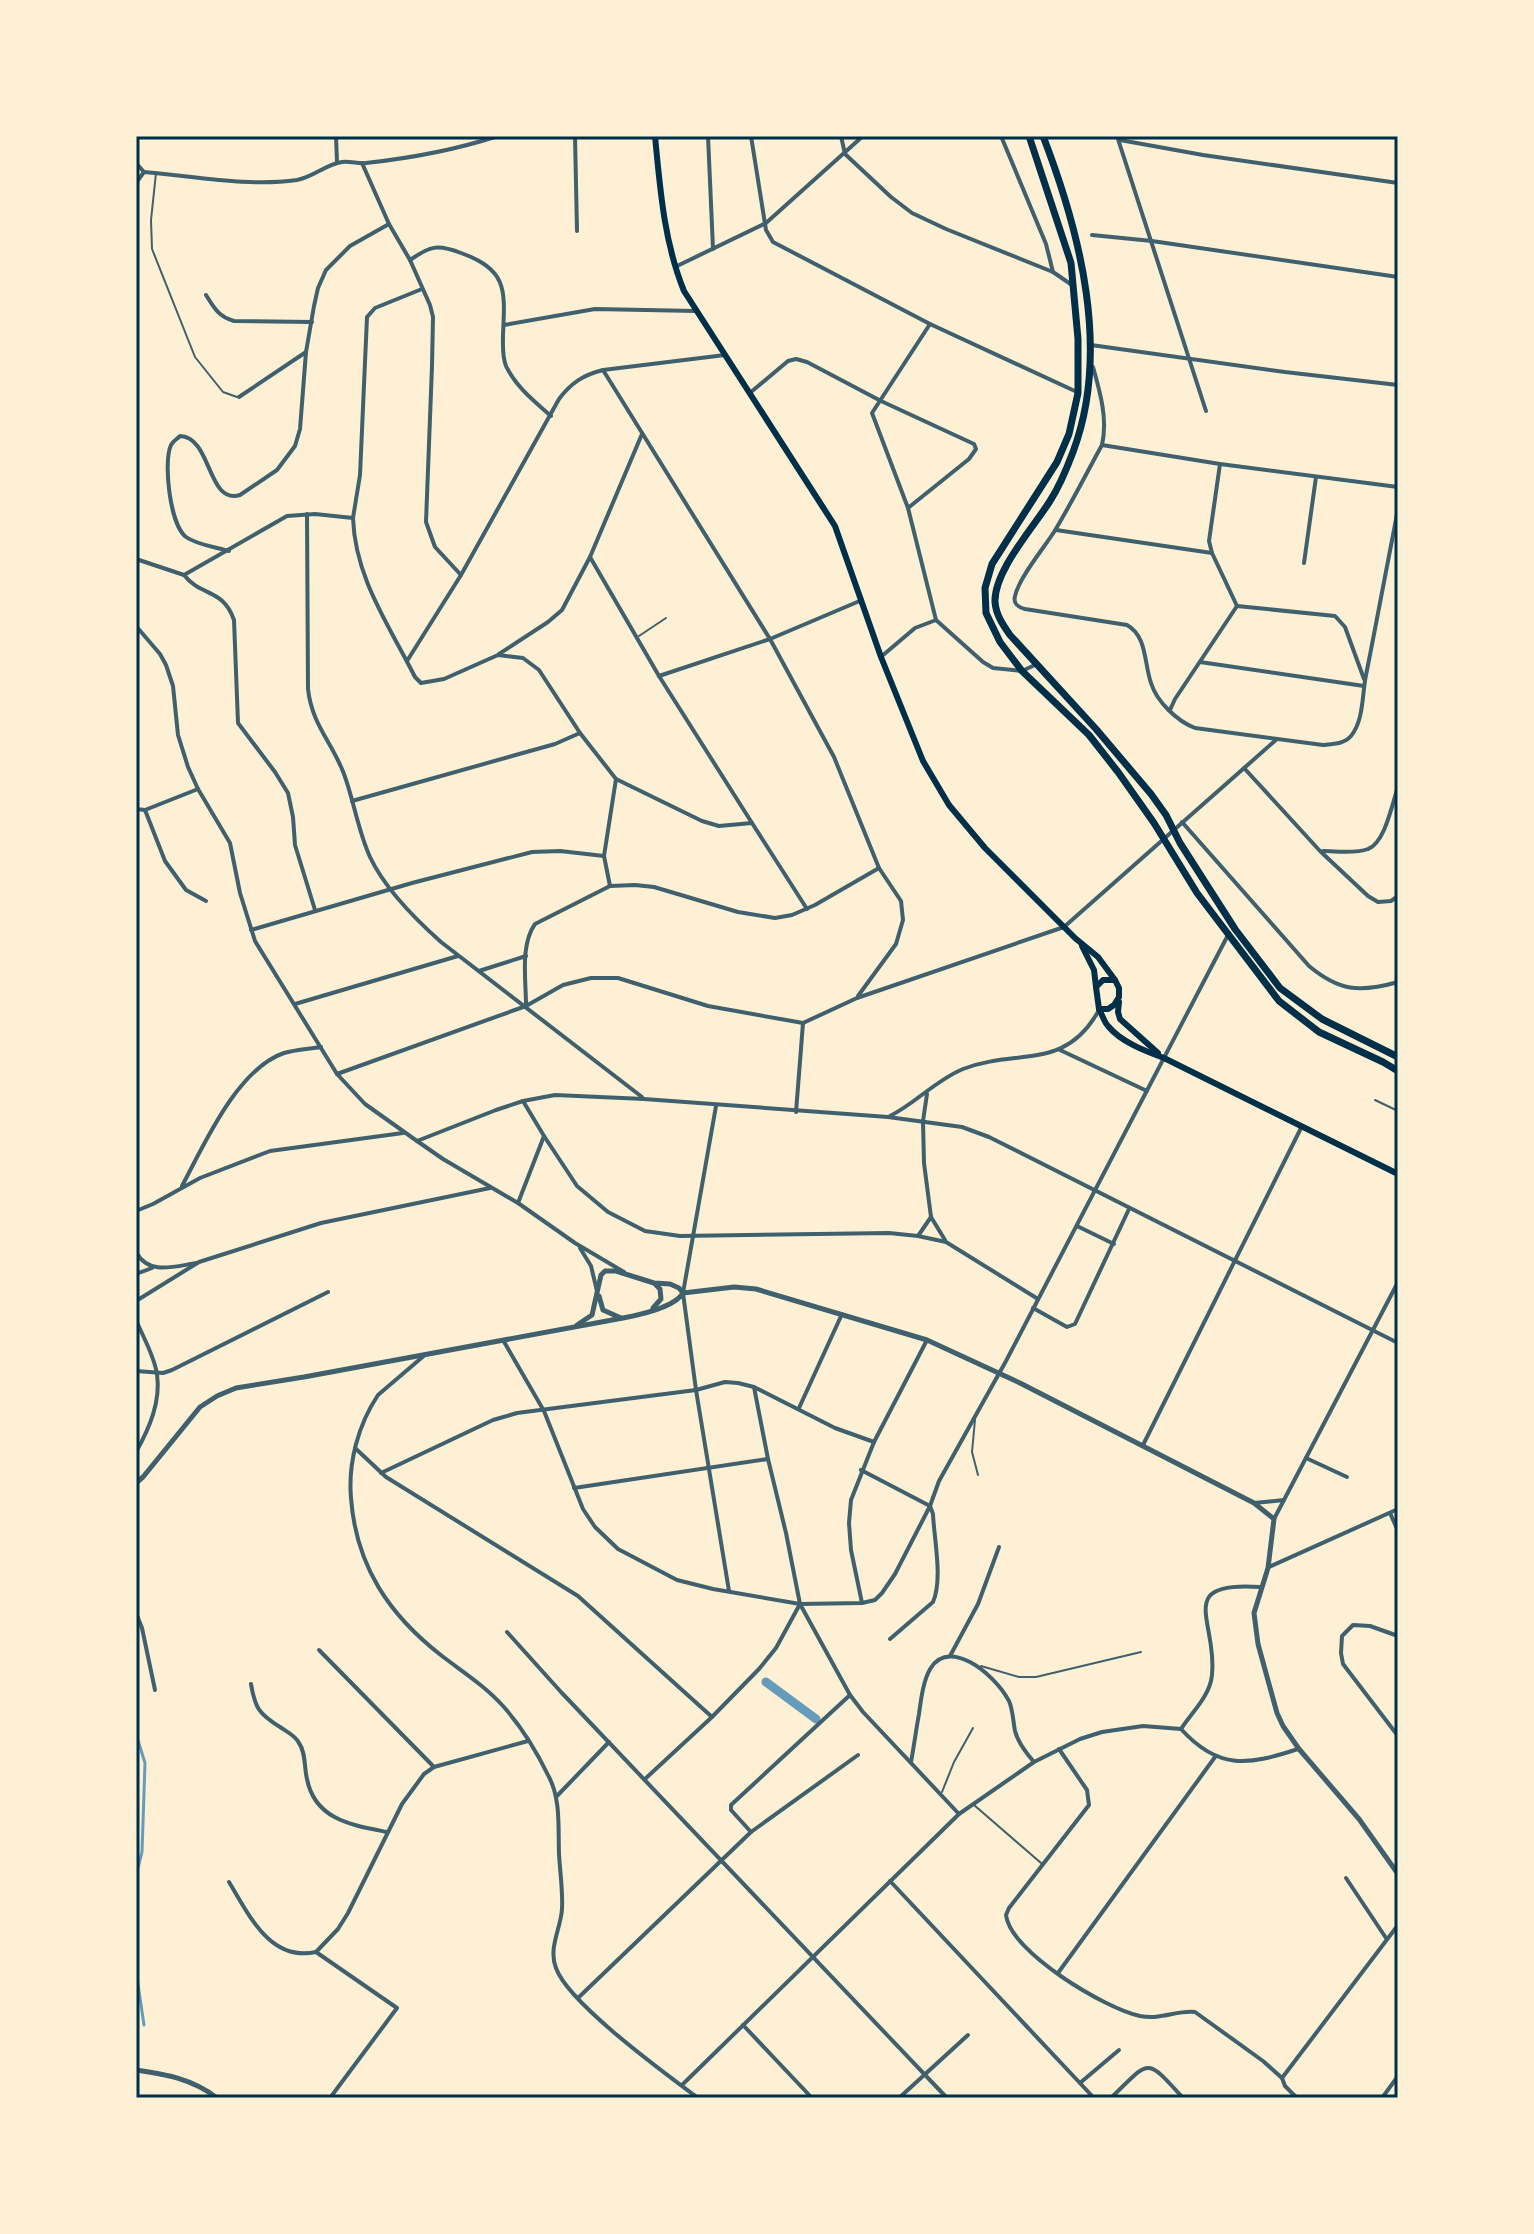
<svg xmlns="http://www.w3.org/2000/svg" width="1534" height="2234" font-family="Raleway,sans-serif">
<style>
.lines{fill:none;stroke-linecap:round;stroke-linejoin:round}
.stream{stroke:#669bbc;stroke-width:3}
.canal{stroke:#669bbc;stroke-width:9}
.service{stroke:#3f606c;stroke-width:2}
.minor{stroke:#3f606c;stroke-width:4}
.tertiary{stroke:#3f606c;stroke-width:5}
.secondary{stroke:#003049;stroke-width:6}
.primary{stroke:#003049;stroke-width:7}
.neatline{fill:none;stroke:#003049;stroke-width:3}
</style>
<rect width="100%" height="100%" fill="#fdf0d5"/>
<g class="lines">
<g class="stream">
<path d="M 136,1734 L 145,1763 L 142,1852 L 136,1876"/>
<path d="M 136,1971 L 144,2025"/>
</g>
<path class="canal" d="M 766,1682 L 816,1719"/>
<g class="service">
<path d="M 156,173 L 151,220 L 152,249 L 195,357 L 223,392 L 237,397"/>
<path d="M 639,636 L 666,618"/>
<path d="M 1375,1100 L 1398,1111"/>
<path d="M 975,1420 L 972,1452 L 978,1475"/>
<path d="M 981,1666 L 1019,1677 L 1036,1677 L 1141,1652"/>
<path d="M 942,1792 L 954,1762 L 973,1728"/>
<path d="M 974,1805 L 1041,1863"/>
</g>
<g class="minor">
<path d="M 336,136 L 337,163"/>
<path d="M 575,136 L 577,231"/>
<path d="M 708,136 L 713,249"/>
<path d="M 751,136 L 766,230 L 773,242 L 930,324 L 1077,392"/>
<path d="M 841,136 L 845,154 L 891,197 L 912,213 L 946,229 L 1053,272 L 1072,285"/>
<path d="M 1001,136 L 1046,244 L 1053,272"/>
<path d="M 1117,136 L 1206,411"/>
<path d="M 1120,140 L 1203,155 L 1398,183"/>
<path d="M 136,163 L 144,172"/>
<path d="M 362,163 L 389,224 L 410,260 L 430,305 L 433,317 L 432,366 L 426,522 L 435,547 L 461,575"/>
<path d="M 136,183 L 144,172 C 195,176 246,187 297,180 C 314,177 326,164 342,162 C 351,161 358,164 366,163 C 412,158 455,150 498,136"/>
<path d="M 1092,235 L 1152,241 L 1398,277"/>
<path d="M 410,260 C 430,246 437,244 461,253 C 508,270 505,290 503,335 C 503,346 502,356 506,366 C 516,387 534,401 551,416"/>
<path d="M 675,267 L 766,223 L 863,136"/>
<path d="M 206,295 C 214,308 219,317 234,321 L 312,322"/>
<path d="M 930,324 L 872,413 L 908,508 L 936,620 L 983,662 L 993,668 L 1022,671 L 1037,664"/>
<path d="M 504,325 L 595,309 L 696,311"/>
<path d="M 1091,345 L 1285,372 L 1398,385"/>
<path d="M 1093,367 C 1100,392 1108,419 1102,445 C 1086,474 1071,504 1054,532 C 1043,549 1019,578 1015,596 C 1013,604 1018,607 1025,609 L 1127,625 C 1147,636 1144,663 1151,683 C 1157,702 1177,721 1195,728 L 1323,745 C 1334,744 1344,744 1351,736 C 1364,720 1362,694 1366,675 C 1377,620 1387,565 1398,509"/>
<path d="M 603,370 L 770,639 L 834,757 L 879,868 L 901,901 L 903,920 L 896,944 L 858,996"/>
<path d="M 751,392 L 788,361 L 796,359 L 807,362 L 881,401 L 974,444 L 976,449 L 969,459 L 908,508"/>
<path d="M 239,397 L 306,352"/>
<path d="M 1102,445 L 1220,464 L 1398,487"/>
<path d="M 1220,464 L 1209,541 L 1212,553 L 1237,606"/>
<path d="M 307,514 L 308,689 C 312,725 332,742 344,774 C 354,801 358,831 370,857 C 385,889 414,918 441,942 L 642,1097"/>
<path d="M 353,518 L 360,475 L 367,317 L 375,308 L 422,289"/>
<path d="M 1056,530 L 1212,553"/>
<path d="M 229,551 C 216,547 197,545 186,537 C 170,525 163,462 171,445 C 174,440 176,440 180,436 C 212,437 207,505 240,495 L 277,470 L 295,446 L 300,429 L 306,352 L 314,306 L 318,288 L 326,270 L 350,246 L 389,224"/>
<path d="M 590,557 L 659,676 L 752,823"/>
<path d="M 136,559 L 184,575 L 287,516 L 315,514 L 353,518 C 355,578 389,625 415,677 L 421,683 L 444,679 L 498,655 L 523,658 L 539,670 L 580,733 L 616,779 L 702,821 L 719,826 L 752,823 L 807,909"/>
<path d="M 1304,563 L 1316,477"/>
<path d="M 184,575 C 201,597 223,588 234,620 L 238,723 L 275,772 L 288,793 L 293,817 L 295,845 L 315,910"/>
<path d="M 136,626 L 160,654 L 166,665 L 173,686 L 178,735 L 188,767 L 198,789 L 230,843 L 240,893 L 255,941 L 337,1074 L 365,1104 L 417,1141 L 443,1159 L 518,1203 L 575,1243 L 624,1272"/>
<path d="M 499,654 L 548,622 L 562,610 L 590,557 L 642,434"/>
<path d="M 882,656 L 915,628 L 936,620"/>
<path d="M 407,661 L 461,575 L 559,399 C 571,383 583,375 603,370 L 725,355"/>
<path d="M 1200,662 L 1364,686"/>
<path d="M 659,676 L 770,639 L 862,600"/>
<path d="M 1170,710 L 1175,699 L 1237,606 L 1335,616 L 1345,627 L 1364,679"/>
<path d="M 1244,768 L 1320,851 L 1368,896 L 1378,902 L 1391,901 L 1398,896"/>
<path d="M 352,801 L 555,744 L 580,733"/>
<path d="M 136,809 L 145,810 L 198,789"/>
<path d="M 145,810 L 165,861 L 186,890 L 206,901"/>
<path d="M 1182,822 L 1309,966 C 1339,991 1359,993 1398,982"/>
<path d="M 1323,851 C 1336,851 1355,854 1368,849 C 1385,843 1392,804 1398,787"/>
<path d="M 610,886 L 604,856 L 616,779"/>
<path d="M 251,930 L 412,883 L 532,852 L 560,851 L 604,856"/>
<path d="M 479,971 L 526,956"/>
<path d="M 295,1004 L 458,956"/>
<path d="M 526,1005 C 526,980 520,945 535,924 L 610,886 L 635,885 L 654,887 L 738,912 L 775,918 L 792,915 L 815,905 L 879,868"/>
<path d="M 1060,1050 L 1147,1091"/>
<path d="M 337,1074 L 526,1006 L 563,985 L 591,978 L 618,978 L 708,1006 L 803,1023 L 857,998 L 1064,927 L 1277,739"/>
<path d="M 927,1094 L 923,1121 L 924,1163 L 931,1217 L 945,1240"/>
<path d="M 523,1101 L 544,1136 L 577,1186 L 608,1212 L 645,1231 L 680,1236 L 889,1233 L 918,1236 L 946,1242 L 1038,1299"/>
<path d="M 716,1106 L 683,1293 L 696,1390 L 729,1591"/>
<path d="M 796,1112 L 803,1023"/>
<path d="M 890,1116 C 916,1103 936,1080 963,1069 C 1017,1048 1065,1072 1099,1010"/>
<path d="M 417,1141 L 496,1110 L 523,1101 L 555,1095 L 644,1099 L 888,1117 L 962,1127 L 989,1137 L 1398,1343"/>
<path d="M 182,1186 C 204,1145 237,1069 284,1053 C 295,1050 309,1049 321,1047"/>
<path d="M 518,1203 L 544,1136"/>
<path d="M 136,1211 L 153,1204 L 200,1178 L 270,1151 L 403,1133"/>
<path d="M 1077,1226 L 1114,1244"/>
<path d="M 918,1236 L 931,1217"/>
<path d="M 580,1248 L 591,1266 L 597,1291"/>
<path d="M 136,1252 C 149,1276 175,1266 197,1263"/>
<path d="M 136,1274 L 152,1268"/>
<path d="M 136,1301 L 199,1262 L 321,1223 L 490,1188"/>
<path d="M 1033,1308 L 1067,1327 L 1075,1324 L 1129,1209"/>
<path d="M 136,1320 C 143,1337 154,1355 157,1374 C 161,1402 149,1429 136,1452"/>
<path d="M 503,1340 L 544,1411 L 583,1509 L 595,1527 L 618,1549 L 677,1580 L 713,1589 L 800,1604 L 862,1603 L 875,1600 L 882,1593 L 895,1574 L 930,1506 L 939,1481 L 1006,1361 L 1228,935"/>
<path d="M 426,1354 L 378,1395 C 358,1425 348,1463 351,1498 C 356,1566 389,1615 442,1656 C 463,1672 485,1686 503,1706 C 521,1726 537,1752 549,1777 C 561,1800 558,1828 559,1854 C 560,1872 563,1891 562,1909 C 561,1928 548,1948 556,1968 C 568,2003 666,2074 698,2098"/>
<path d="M 136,1371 L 163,1373 L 172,1370 L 328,1292"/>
<path d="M 754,1387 L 768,1459 L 786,1533 L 800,1604 L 850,1695 L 863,1712 L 959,1814"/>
<path d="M 799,1408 L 842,1314"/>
<path d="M 1143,1445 L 1302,1126"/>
<path d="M 355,1448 L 386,1477 L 578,1596 L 712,1717"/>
<path d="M 1306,1458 L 1347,1477"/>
<path d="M 861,1470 L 930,1506 L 933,1514 C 934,1539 943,1579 933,1602 L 890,1639"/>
<path d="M 381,1473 L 493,1420 L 517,1413 L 696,1390 L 725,1382 L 738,1383 L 754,1387 L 835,1428 L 874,1442"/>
<path d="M 574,1488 L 768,1459"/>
<path d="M 1254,1503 L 1284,1500"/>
<path d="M 1390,1513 L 1398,1531"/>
<path d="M 1274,1519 L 1398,1282"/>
<path d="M 1269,1567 L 1398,1509"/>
<path d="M 862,1603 L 851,1550 L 849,1523 L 851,1500 L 874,1442 L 927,1340"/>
<path d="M 136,1613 L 142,1628 L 155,1690"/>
<path d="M 507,1632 L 561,1692 L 947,2098"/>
<path d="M 1398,1636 L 1370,1626 L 1353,1625 L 1342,1636 L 1341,1653 L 1343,1664 L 1398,1736"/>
<path d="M 319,1650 L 434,1767"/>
<path d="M 950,1656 L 978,1604 L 999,1547"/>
<path d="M 251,1684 C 255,1708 259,1714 280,1727 C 287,1732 295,1735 299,1743 C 306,1753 304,1767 307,1779 C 315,1820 352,1825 387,1832"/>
<path d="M 1181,1729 C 1192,1712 1210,1696 1212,1675 C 1218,1622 1173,1581 1260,1587"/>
<path d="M 1181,1729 C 1219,1771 1249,1765 1298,1749"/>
<path d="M 1059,1749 L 1087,1790 L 1089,1805 L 1009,1908 L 1006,1915 C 1010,1952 1106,2009 1140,2016 C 1162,2020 1176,2010 1195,2012 L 1263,2061 L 1282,2078 L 1285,2086 L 1297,2098"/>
<path d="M 911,1762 C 914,1746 916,1730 919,1714 C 923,1684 928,1641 970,1662 C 985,1670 1001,1686 1009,1701 C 1013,1710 1013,1721 1015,1731 C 1018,1743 1026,1753 1034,1762"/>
<path d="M 645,1779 L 712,1717 L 759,1669 L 776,1648 L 800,1604"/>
<path d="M 556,1797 L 609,1742"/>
<path d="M 751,1832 L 731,1810 L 731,1805 L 850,1695"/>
<path d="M 1346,1878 L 1386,1938"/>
<path d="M 890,1881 L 1094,2098"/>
<path d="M 229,1882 C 249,1915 270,1962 316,1952 L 338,1929 L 348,1913 L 402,1804 L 424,1774 L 434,1767 L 528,1741"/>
<path d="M 316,1952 L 397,2008 L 330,2098"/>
<path d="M 1058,1973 L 1215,1757"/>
<path d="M 578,1998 L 751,1832 L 858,1755"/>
<path d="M 743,2025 L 812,2098"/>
<path d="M 1282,2078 L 1398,1925"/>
<path d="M 1080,2083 L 1119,2050"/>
<path d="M 682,2085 L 959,1814 L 1034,1762 L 1080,1739 L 1102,1732 L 1143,1726 L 1181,1729"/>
<path d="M 899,2098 L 968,2035"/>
<path d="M 1111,2098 C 1150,2060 1145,2056 1183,2098"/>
<path d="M 1382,2098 L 1398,2076"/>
</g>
<g class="tertiary">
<path d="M 683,1293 L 734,1287 L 756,1289 L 927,1340 L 1020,1383 L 1254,1503 L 1274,1519 L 1268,1568 L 1254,1613 L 1258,1644 L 1277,1713 L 1283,1726 L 1299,1749 L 1359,1819 L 1398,1874"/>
<path d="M 599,1296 L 603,1310 L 621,1318"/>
<path d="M 653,1308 L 661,1299 L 660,1289 L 655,1284"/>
<path d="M 577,1325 L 592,1315 L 601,1275 L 605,1271 L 616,1271 L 654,1283 L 670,1284 L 679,1288 L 683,1293"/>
<path d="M 136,1483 L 143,1477 L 200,1407 L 217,1396 L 236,1388 L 304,1377 L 623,1318 C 639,1315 675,1307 683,1293"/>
<path d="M 136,2070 C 165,2074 193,2079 217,2098"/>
</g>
<g class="secondary">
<path d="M 655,136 C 660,188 664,242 684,291 L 835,526 L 881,657 L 923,761 L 949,805 L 985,848 L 1075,938 L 1098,957 L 1115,980 L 1119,988 L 1119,997 L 1114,1005 L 1108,1009 L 1099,1009 L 1096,987 L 1103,980 L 1115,980"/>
<path d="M 1082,946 L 1094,970 L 1096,987"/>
<path d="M 1119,1002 L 1118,1012 L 1120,1019 L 1158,1053"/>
<path d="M 1099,1009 C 1102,1014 1104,1022 1108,1026 C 1121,1042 1145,1051 1164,1058 L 1398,1174"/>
</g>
<g class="primary">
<path d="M 1029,136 L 1071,263 L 1078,339 L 1078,393 L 1069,434 L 1057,462 L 992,564 L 985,588 L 986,613 L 1000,642 L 1022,671 L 1089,735 L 1118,772 L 1154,823 L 1197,893 L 1279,1001 L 1319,1032 L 1383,1062 L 1398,1071"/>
<path d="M 1043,136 C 1080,232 1111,351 1073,452 C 1067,468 1059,487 1050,501 C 1033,528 994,571 995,602 C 996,615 1003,625 1010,635 L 1096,729 L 1151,794 L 1166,815 L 1180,843 L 1235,929 L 1280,988 L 1322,1019 L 1398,1057"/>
</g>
</g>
<rect width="1534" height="2234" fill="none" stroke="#fdf0d5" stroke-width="276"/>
<rect x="138" y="138" width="1258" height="1958" class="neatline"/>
</svg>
